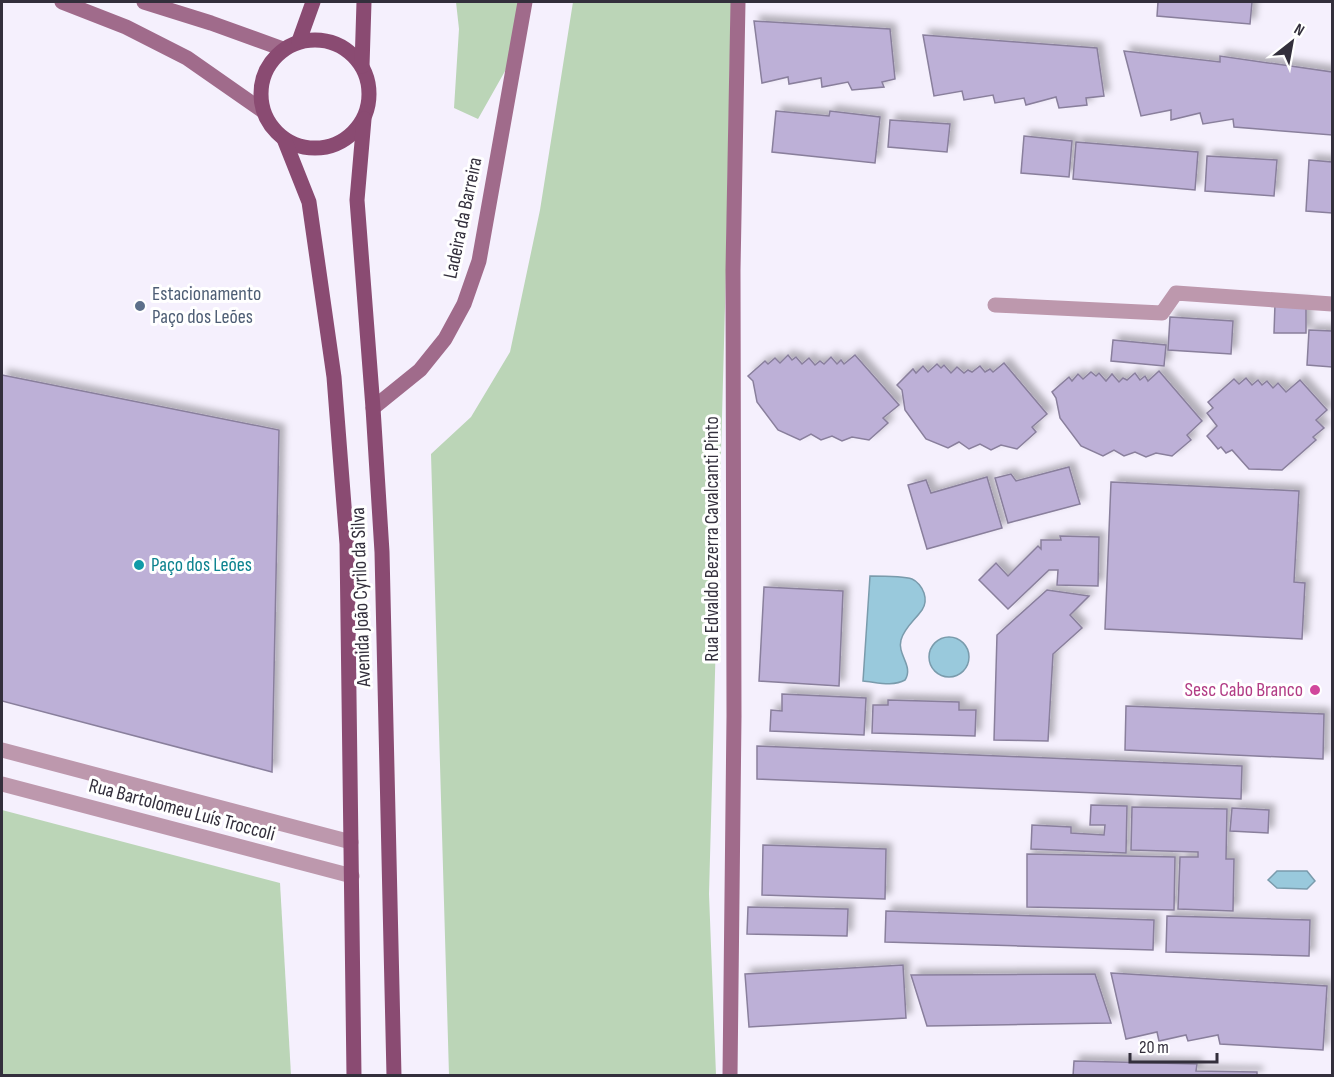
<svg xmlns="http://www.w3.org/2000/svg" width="1334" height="1077" font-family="'Sofia Sans Condensed',sans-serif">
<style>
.green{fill:#bbd5b7}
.water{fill:#99c9dc;stroke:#7a9bac;stroke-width:1.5}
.building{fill:#bdb0d7;stroke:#897f9c;stroke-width:1.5;filter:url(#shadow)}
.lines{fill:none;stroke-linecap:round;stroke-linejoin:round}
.lane{stroke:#bd98ad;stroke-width:15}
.street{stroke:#bd98ad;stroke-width:15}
.secondary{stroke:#a06b8b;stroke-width:15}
.primary{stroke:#8a4b72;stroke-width:15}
.service-dot{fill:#5c6f8a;stroke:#fff;stroke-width:2}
.culture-dot{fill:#0f9aa8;stroke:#fff;stroke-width:2}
.hotel-dot{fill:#d1479c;stroke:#fff;stroke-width:2}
.labels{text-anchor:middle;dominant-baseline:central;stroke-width:6;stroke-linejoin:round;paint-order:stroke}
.street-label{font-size:20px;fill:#332f3c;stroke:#fff}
.service-label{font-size:20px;fill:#4e5e75;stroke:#fff;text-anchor:start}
.culture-label{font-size:20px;fill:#0d838f;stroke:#fff;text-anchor:start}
.hotel-label{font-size:20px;fill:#b23c85;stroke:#fff;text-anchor:end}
</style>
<defs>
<filter id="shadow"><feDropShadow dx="5.5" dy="-5.5" stdDeviation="3" flood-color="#0004"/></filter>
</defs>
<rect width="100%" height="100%" fill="#f5f0fd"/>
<g class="green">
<path d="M 456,2 L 524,2 L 518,48 L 478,119 L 454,108 L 459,29 Z"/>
<path d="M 573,2 L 731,2 L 726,270 L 709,894 L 716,1075 L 449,1075 L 431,454 L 471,417 L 510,352 L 540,210 Z"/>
<path d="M 2,810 L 280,883 L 291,1075 L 2,1075 Z"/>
</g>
<g class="water">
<path d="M 870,576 C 879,576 904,576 912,579 C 917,581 922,587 924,593 C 926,599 926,604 922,610 C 915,620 904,628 901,640 C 897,655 914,666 905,680 C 893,687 876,682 863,681 Z"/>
<circle cx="949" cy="657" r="20"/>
<path d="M 1277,871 L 1307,871 L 1315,881 L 1307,889 L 1277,888 L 1268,880 Z"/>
</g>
<g class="building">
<path d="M 1158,2 L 1252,2 L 1250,24 L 1157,16 Z"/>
<path d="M 754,21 L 890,29 L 895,79 L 882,82 L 884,87 L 852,90 L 848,82 L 822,87 L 821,78 L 789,84 L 788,77 L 762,83 Z"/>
<path d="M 923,35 L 1097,48 L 1104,96 L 1086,98 L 1087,105 L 1059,108 L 1056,97 L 1026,105 L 1024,98 L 995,103 L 993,95 L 964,100 L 962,91 L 934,96 Z"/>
<path d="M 1124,51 L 1220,62 L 1220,56 L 1332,72 L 1332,135 L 1234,127 L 1233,119 L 1203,124 L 1200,113 L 1171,120 L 1171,110 L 1141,116 Z"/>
<path d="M 776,111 L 829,116 L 830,111 L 880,117 L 875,163 L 772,152 Z"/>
<path d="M 890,120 L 950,124 L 947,152 L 888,147 Z"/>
<path d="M 1024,136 L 1072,141 L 1069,177 L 1021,173 Z"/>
<path d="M 1076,142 L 1198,152 L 1195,190 L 1073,179 Z"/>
<path d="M 1207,156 L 1277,160 L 1274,196 L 1205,191 Z"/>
<path d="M 1309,160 L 1332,162 L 1332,213 L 1306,211 Z"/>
<path d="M 1275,304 L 1306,305 L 1306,333 L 1274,333 Z"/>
<path d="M 1170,317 L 1233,321 L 1231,354 L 1168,350 Z"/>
<path d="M 1309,330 L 1332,331 L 1332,367 L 1307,365 Z"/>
<path d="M 1113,340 L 1166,345 L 1164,366 L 1111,361 Z"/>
<path d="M 788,355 L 792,360 L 796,357 L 802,364 L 809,358 L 815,365 L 820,361 L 824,364 L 831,357 L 837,364 L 841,360 L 844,364 L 855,355 L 899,405 L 883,418 L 888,423 L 869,440 L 852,437 L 842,441 L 832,436 L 821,440 L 811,434 L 800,440 L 778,430 L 757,402 L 753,381 L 748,376 L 765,361 L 768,364 L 775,358 L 780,363 Z"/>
<path d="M 1004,363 L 1047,414 L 1032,427 L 1036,432 L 1017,449 L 1001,445 L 991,450 L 980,444 L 969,449 L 959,442 L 948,448 L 926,439 L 905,410 L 902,390 L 897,385 L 913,369 L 916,373 L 923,366 L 928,372 L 937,364 L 941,368 L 944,365 L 951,373 L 957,367 L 964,373 L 968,370 L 972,372 L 980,366 L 985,372 L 990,369 L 993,372 Z"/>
<path d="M 1159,371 L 1202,421 L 1187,435 L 1191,440 L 1172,456 L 1156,453 L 1146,457 L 1135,452 L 1124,456 L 1114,450 L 1103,456 L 1081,446 L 1060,418 L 1056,398 L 1052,392 L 1069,377 L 1072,381 L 1078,374 L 1083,379 L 1091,372 L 1096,376 L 1099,373 L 1106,381 L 1112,374 L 1119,382 L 1123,378 L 1127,380 L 1135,373 L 1140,380 L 1145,376 L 1148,381 Z"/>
<path d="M 2,375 L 279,430 L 272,772 L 2,701 Z"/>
<path d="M 1246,378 L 1252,385 L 1258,380 L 1262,385 L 1267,381 L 1273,388 L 1278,383 L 1286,392 L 1300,380 L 1327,410 L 1316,420 L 1324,428 L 1313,437 L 1316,440 L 1282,470 L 1249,469 L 1232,450 L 1226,453 L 1221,447 L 1218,449 L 1207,436 L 1217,426 L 1207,413 L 1213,408 L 1208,402 L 1234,379 L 1239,384 Z"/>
<path d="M 1069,467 L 1080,504 L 1008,523 L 995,478 L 1011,474 L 1016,481 Z"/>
<path d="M 987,477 L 1002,528 L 927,549 L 908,485 L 926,480 L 931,493 Z"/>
<path d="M 1111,482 L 1299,491 L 1294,582 L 1305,583 L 1302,639 L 1105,629 Z"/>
<path d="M 1060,536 L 1099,537 L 1098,586 L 1057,585 L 1058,570 L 1049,570 L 1008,609 L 979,580 L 996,563 L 1008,576 L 1038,546 L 1041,549 L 1041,540 L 1061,540 Z"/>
<path d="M 764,587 L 843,591 L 839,686 L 759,681 Z"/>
<path d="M 1047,590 L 1089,596 L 1070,615 L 1082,628 L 1053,654 L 1048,741 L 994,740 L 997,635 Z"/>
<path d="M 782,694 L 866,698 L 864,735 L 770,731 L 771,710 L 782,711 Z"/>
<path d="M 888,700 L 959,702 L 959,710 L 976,710 L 975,736 L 872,733 L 873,705 L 888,705 Z"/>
<path d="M 1126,706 L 1324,714 L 1323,759 L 1125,750 Z"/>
<path d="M 757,746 L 1242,766 L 1241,799 L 757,779 Z"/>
<path d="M 1091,805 L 1127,806 L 1126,853 L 1031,849 L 1032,825 L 1071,827 L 1071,833 L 1104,835 L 1105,825 L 1090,825 Z"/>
<path d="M 1132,807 L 1227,809 L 1226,859 L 1234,859 L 1233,911 L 1178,909 L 1180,857 L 1198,857 L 1198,852 L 1131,850 Z"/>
<path d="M 1232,808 L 1269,810 L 1268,833 L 1230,831 Z"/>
<path d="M 763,845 L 886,849 L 885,899 L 762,895 Z"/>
<path d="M 1027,854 L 1175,857 L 1174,910 L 1027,907 Z"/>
<path d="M 748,907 L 848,909 L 847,936 L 747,934 Z"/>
<path d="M 886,911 L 1154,920 L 1153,950 L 885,942 Z"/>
<path d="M 1167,916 L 1310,920 L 1309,956 L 1166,952 Z"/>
<path d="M 903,965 L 906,1018 L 749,1027 L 745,974 Z"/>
<path d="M 1111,973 L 1327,986 L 1323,1050 L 1220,1044 L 1218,1035 L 1188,1041 L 1186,1035 L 1159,1041 L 1157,1032 L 1126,1039 Z"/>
<path d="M 1095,974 L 1111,1023 L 927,1026 L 911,975 Z"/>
<path d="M 1074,1061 L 1197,1064 L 1196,1071 L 1257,1072 L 1257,1076 L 1073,1076 Z"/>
</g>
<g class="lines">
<path class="lane" d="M 995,305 L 1162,313 L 1176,293 L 1332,304"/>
<g class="street">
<path d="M 2,750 L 351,842"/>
<path d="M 2,784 L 352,876"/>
</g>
<g class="secondary">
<path d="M 62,2 L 126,27 L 187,58 L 263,111"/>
<path d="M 144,2 L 211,23 L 283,49"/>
<path d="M 373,408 L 420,370 L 445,339 L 464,304 L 479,261 L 525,2"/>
<path d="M 730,1076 L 734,716 L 733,270 L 738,2"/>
</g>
<g class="primary">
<circle cx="315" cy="94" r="54"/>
<path d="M 299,41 L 313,2"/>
<path d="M 362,66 L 364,2"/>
<path d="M 364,119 L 357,200 L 373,408 L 382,552 L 394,1076"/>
<path d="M 284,139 L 309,202 L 334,377 L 347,544 L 354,1076"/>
</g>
</g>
<circle class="service-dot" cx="140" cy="306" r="6"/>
<circle class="culture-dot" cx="139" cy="565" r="6"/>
<circle class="hotel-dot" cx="1315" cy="690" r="6"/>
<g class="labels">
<g class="street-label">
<text transform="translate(463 218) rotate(-78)">Ladeira da Barreira</text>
<text transform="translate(712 539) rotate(-90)">Rua Edvaldo Bezerra Cavalcanti Pinto</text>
<text transform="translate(361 597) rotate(-92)">Avenida João Cyrilo da Silva</text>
<text transform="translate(182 810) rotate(15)">Rua Bartolomeu Luís Troccoli</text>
</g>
<g class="service-label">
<text x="152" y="294">Estacionamento<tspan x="152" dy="23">Paço dos Leões</tspan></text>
</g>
<g class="culture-label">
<text x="151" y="565">Paço dos Leões</text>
</g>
<g class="hotel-label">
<text x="1303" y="690">Sesc Cabo Branco</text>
</g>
</g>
<rect width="1334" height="1077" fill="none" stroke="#332f3c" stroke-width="6"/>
<g transform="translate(1292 42) rotate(31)" stroke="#ffffff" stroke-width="4.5" paint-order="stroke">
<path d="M0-4.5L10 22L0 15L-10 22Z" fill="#332f3c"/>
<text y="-9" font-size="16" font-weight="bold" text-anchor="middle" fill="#332f3c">N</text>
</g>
<path d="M1130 1053v9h87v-9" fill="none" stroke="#332f3c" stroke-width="3"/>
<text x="1139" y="1053" font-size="18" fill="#332f3c" stroke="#ffffff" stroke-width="4.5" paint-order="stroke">20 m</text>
</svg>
